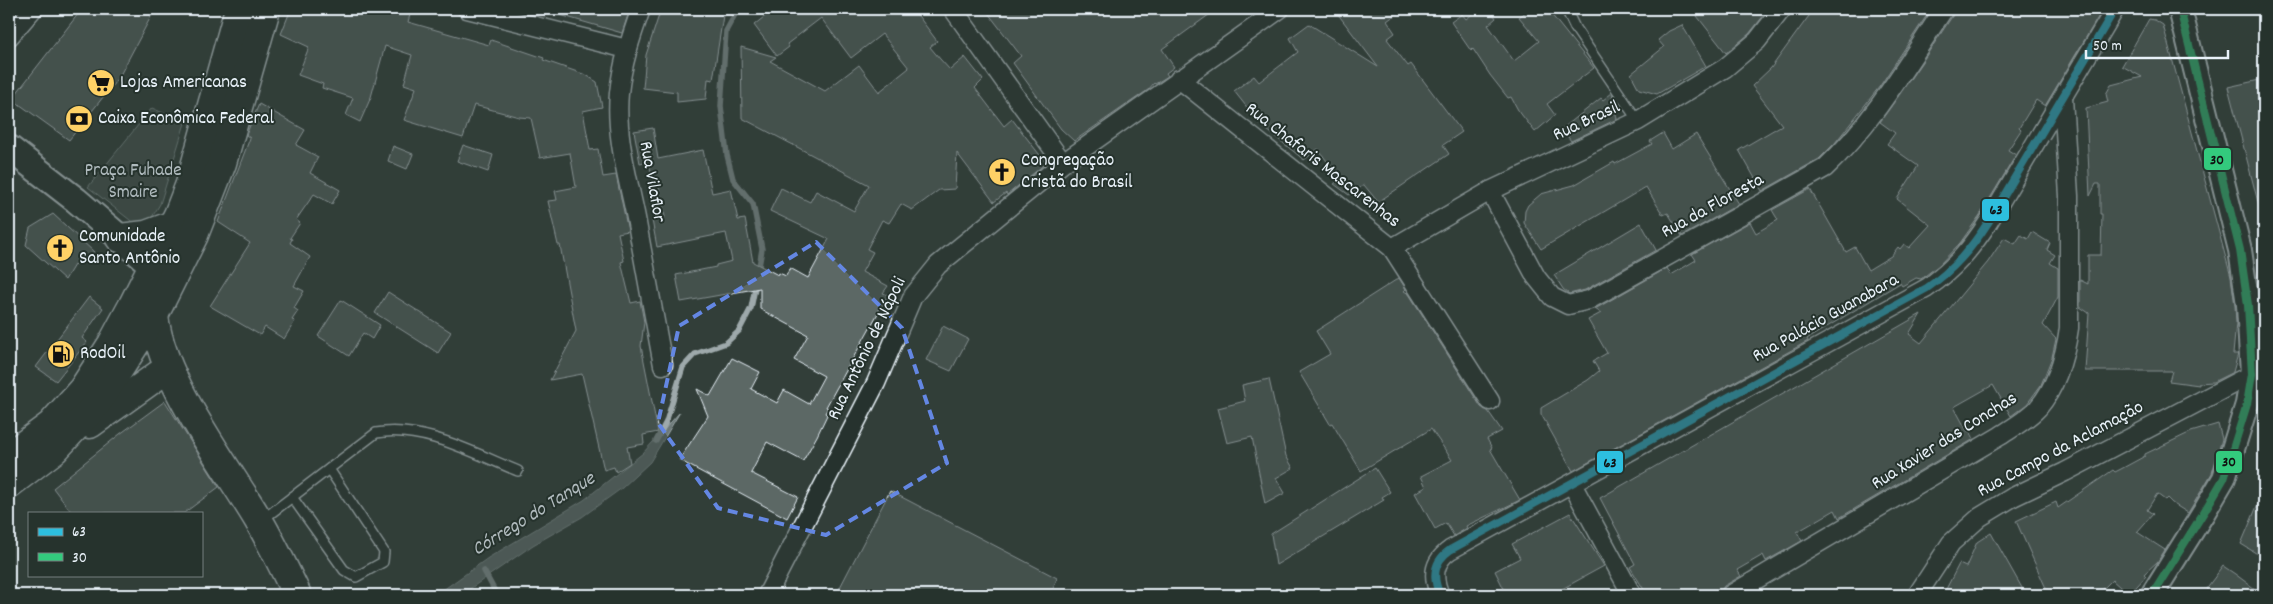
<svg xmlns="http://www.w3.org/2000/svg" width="2273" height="604" font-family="Dekko,sans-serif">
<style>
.green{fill:#495651;stroke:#98a4a4}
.water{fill:#6d7978;stroke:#9ea9ab}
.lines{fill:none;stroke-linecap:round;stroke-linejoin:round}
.stream{stroke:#9ea9ab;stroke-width:5.5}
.building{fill:#5c6865;stroke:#e8f1f8}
.service-casing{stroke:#e8f1f8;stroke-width:12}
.minor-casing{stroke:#e8f1f8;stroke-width:21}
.tertiary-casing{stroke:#e8f1f8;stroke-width:26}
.secondary-casing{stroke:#e8f1f8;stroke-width:29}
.primary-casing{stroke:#e8f1f8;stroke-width:31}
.service{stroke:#26332d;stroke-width:9}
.minor{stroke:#26332d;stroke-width:18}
.tertiary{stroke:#26332d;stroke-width:22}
.secondary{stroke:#26332d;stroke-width:25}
.primary{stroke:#26332d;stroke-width:28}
.bus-1-casing{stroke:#26332d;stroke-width:11}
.bus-2-casing{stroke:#26332d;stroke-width:11}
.bus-1{stroke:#2dbfdf;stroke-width:8}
.bus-2{stroke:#33ca7d;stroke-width:8}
.marked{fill:none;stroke:#6487e3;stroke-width:4;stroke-dasharray:10 6;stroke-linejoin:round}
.labels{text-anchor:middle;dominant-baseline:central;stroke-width:4;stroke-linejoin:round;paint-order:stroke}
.poi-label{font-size:19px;fill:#e8f1f8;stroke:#26332d;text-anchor:start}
.street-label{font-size:19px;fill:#e8f1f8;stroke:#26332d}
.park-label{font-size:19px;fill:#b0bbbe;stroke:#26332d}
.water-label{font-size:20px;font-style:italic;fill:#b1bbbe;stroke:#26332d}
.line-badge{stroke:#26332d;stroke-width:2}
.pale-badge-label{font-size:14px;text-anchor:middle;font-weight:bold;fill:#111}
</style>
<rect width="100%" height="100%" fill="#323e39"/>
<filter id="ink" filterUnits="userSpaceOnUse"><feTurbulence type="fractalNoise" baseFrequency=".02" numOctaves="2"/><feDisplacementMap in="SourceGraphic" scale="10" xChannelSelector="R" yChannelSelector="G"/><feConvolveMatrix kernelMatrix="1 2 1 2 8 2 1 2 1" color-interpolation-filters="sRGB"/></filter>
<g filter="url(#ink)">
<path class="green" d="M 152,108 L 185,123 L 160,204 L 146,227 L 135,224 L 88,187 Z"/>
<path class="water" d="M 680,412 L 650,462 L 622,488 L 582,517 L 533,545 L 461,595 L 436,595 L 488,558 L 584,500 L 643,453 Z"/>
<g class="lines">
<g class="stream">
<path d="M 738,9 L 726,31 L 721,106 L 727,155 L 733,179 L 753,204 L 762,249 L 758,272"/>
<path d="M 656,441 L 666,422 L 683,367 L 695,354 L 726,343 L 739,331 L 751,308 L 756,283"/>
<path d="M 484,571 L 497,595"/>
</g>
</g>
<g class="building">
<path d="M 82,9 L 155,9 L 119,77 L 69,140 L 12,99 Z"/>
<path d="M 291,9 L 401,9 L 411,11 L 408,22 L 489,45 L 491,40 L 544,58 L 543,60 L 586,75 L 597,82 L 602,107 L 583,111 L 590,150 L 598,149 L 603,177 L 616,175 L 628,231 L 618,233 L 624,261 L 621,262 L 631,303 L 640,301 L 644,322 L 641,346 L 658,432 L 643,435 L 644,444 L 627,447 L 630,463 L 616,472 L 614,467 L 604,470 L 582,374 L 550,380 L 576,331 L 560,245 L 558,245 L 548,201 L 557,200 L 555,191 L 576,187 L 570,153 L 540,158 L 531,118 L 519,117 L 474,105 L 463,138 L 404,120 L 416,88 L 404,84 L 412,55 L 385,46 L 371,97 L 360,122 L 346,115 L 353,98 L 322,88 L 323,84 L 298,75 L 309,47 L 281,34 Z"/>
<path d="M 554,9 L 630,9 L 622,33 L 553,13 Z"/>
<path d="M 661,9 L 724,9 L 713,80 L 708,79 L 706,99 L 677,102 L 677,92 L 643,88 L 646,55 Z"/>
<path d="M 774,9 L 913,9 L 937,41 L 930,47 L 940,59 L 950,70 L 965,57 L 983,80 L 975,88 L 1004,126 L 1012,119 L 1046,163 L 1007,195 L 1006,193 L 994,202 L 957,153 L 955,189 L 939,190 L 912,210 L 901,204 L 889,223 L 882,220 L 867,249 L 873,252 L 862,272 L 888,286 L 883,293 L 888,295 L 826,407 L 828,408 L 825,413 L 827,415 L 817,436 L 803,461 L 767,442 L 751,473 L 798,497 L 787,518 L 679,460 L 708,416 L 697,389 L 710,396 L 732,358 L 760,372 L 751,389 L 777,403 L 784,390 L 809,404 L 824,376 L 794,360 L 808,335 L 760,309 L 760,288 L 681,302 L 676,275 L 716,267 L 716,265 L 732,261 L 726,233 L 657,247 L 652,220 L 665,217 L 658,183 L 653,184 L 649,161 L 640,163 L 634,131 L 653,128 L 658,159 L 703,150 L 712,193 L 731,189 L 738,220 L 745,219 L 753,262 L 778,275 L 779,273 L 786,276 L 790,268 L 808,278 L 829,239 L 770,211 L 781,188 L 810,202 L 816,191 L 854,211 L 869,185 L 742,118 L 741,47 L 776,57 L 770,61 L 825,91 L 859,65 L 879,92 L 909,68 L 882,34 L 851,58 L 821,18 L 787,44 L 789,47 L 777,56 L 754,25 Z"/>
<path d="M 985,9 L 1217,9 L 1162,49 L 1174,67 L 1166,73 L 1168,76 L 1155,84 L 1154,83 L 1148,90 L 1074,141 L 1061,129 L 1013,63 L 1021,56 Z"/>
<path d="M 1334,9 L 1403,9 L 1387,21 L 1395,33 L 1387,39 L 1408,66 L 1411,64 L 1462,132 L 1443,145 L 1449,154 L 1378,202 L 1364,185 L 1349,195 L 1334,184 L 1340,179 L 1318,149 L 1304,160 L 1261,125 L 1234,91 L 1254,76 L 1259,82 L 1298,52 L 1290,38 L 1309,24 L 1378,67 Z"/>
<path d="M 1479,9 L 1490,9 L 1496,18 L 1488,25 L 1514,61 L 1539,41 L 1519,17 L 1530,9 L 1547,9 L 1594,68 L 1547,104 L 1555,115 L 1535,132 L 1518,110 L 1511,97 L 1508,98 L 1490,75 L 1473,49 L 1471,51 L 1451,22 L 1462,14 L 1466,19 Z"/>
<path d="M 1705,9 L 1769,9 L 1749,34 L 1726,53 L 1697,16 Z"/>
<path d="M 1814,9 L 1931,9 L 1880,86 L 1835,143 L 1819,159 L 1762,191 L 1739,150 L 1782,125 L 1752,86 L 1771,68 Z"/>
<path d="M 1954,9 L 2103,9 L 2045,106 L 2036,100 L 2019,128 L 2021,130 L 2008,150 L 2016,155 L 1980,215 L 1960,243 L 1939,265 L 1921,279 L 1916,278 L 1902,286 L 1900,283 L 1807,339 L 1808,341 L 1573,471 L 1541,414 L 1541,408 L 1588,380 L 1599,371 L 1593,361 L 1607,353 L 1588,320 L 1601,313 L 1595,309 L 1667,268 L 1671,275 L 1696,260 L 1692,254 L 1750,222 L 1756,233 L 1778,220 L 1772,210 L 1810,189 L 1846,252 L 1855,247 L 1868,270 L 1891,256 L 1898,247 L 1900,249 L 1904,244 L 1909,248 L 1930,225 L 1897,199 L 1918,166 L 1887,144 L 1895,133 L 1880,122 L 1926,56 L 1953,15 Z"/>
<path d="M 2149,19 L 2155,20 L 2163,25 L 2231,277 L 2235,306 L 2236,323 L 2233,354 L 2238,354 L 2233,372 L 2213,382 L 2199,383 L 2199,385 L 2169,381 L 2172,371 L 2085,371 L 2089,313 L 2080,307 L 2080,280 L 2088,284 L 2088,255 L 2101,255 L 2102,214 L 2100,214 L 2100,184 L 2096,184 L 2090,196 L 2086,108 L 2108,102 L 2106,94 L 2111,85 L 2142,77 L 2122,66 Z"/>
<path d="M 1682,25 L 1706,66 L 1657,94 L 1639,89 L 1631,74 L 1664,47 L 1658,40 L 1669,31 Z"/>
<path d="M 2264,79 L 2264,206 L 2259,206 L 2228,87 Z"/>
<path d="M 1612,93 L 1617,119 L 1571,141 L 1562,129 L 1601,98 L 1603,100 Z"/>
<path d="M 259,104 L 305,130 L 296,145 L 318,157 L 310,173 L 340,190 L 332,204 L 314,194 L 296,220 L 300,223 L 290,238 L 292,239 L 290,243 L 310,257 L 294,286 L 304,291 L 294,308 L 298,311 L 292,320 L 295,321 L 284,339 L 265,327 L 260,335 L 210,306 L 250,243 L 218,222 L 250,138 L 246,135 Z"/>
<path d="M 1663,133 L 1672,149 L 1696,134 L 1739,204 L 1682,236 L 1668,213 L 1663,215 L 1646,187 L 1541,249 L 1524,223 L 1525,211 L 1528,205 L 1541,194 L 1574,185 L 1614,162 L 1615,164 L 1652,144 L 1650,141 Z"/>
<path d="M 463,145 L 493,155 L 488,172 L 457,161 Z"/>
<path d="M 393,146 L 413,154 L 407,169 L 388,161 Z"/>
<path d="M 53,214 L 94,252 L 74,265 L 65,280 L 26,245 L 30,228 Z"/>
<path d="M 1641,223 L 1656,250 L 1585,290 L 1569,294 L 1563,289 L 1554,275 Z"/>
<path d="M 2032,232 L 2050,243 L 2047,250 L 2055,255 L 2050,263 L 2058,268 L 2058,297 L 2043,325 L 2056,339 L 2052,357 L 2041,385 L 2027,404 L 2011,416 L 1993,385 L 1954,407 L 1967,431 L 1970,431 L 1974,439 L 1839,518 L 1835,510 L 1797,532 L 1802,541 L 1766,561 L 1763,555 L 1737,570 L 1741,576 L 1724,586 L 1719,595 L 1654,595 L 1651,591 L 1646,593 L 1630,567 L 1635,564 L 1600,498 L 1921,314 L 1909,334 L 1921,343 L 1988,262 L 2004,238 L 2015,244 L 2021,235 L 2028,239 Z"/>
<path d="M 1399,278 L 1406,289 L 1404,291 L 1409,294 L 1481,407 L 1488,411 L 1502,431 L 1487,439 L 1492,448 L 1490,449 L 1520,500 L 1466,526 L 1467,528 L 1454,536 L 1446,523 L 1435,529 L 1415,493 L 1426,487 L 1421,476 L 1452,460 L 1431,429 L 1361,471 L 1332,423 L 1330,424 L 1299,372 L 1330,354 L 1316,331 Z"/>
<path d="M 388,292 L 451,332 L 438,353 L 375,313 Z"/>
<path d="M 89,297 L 103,308 L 82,338 L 87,342 L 56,381 L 36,367 Z"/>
<path d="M 341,300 L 380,325 L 372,339 L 363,333 L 349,356 L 318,336 Z"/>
<path d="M 943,326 L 968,339 L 951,371 L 926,360 Z"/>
<path d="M 1269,379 L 1286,456 L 1293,468 L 1276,478 L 1285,493 L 1265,504 L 1252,437 L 1227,443 L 1218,408 L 1245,401 L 1242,385 Z"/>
<path d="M 165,401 L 219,487 L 184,513 L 72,513 L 53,488 L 120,434 Z"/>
<path d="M 2218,424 L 2222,439 L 2212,473 L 2188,513 L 2172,503 L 2167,498 L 2165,500 L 2157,494 L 2147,510 L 2153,514 L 2137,532 L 2165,550 L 2158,561 L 2144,574 L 2146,576 L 2129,595 L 2112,580 L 2097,595 L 2049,595 L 2016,521 L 2056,502 L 2058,508 L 2113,470 L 2115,472 L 2121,469 L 2145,456 L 2145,454 L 2191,432 Z"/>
<path d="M 1375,468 L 1390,492 L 1382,497 L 1384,500 L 1276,565 L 1271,534 Z"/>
<path d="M 890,491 L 1057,578 L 1051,595 L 836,595 Z"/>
<path d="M 2263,492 L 2264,492 L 2264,558 L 2241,544 Z"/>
<path d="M 1570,513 L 1604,566 L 1551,595 L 1507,595 L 1495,571 L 1520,558 L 1512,544 Z"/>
<path d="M 1991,533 L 2026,595 L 1943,595 L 1959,564 L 1966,567 L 1977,542 Z"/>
<path d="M 2223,566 L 2235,574 L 2263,595 L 2213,595 L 2206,589 Z"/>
</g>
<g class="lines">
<g class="service-casing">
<g id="service">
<path d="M 1566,9 L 1575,28 L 1638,121"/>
<path d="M 292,497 L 344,570 L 356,577 L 383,562 L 384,552 L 329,469"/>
<path d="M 262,520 L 376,433 C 421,424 476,454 518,471"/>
</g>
</g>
<g class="minor-casing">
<g id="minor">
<path d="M 467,9 L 627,49"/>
<path d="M 641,9 C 631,37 622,64 619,93 C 615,135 628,178 636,218 C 645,267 654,316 663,365"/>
<path d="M 953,9 L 1063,163"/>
<path d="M 9,37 L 33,9"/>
<path d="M 1179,79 L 1392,248 L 1490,401"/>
<path d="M 1490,191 L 1536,277 L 1552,297 L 1568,305 L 1589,300 L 1825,168 C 1873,123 1908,63 1944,9"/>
<path d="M 1392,248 L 1490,191 L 1638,121 L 1725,68 L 1757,41 L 1782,9"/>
<path d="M 1572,484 L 1632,595"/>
<path d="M 767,595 L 876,383 L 913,296 L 938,265 L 1063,163 L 1280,9"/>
<path d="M 1440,595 C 1432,577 1433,562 1450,550 L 1927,288 C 1954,269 1971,249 1989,221 L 2115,9"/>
<path d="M 1730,595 L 2000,436 C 2012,428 2028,419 2038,408 C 2057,386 2065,356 2069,328 L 2069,196 L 2063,98"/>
<path d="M 1917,595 L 1951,543 L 1980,517 L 2013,497 L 2065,472 L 2252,374"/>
</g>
</g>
<g class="tertiary-casing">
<path id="tertiary" d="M 2152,595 L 2204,512 L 2224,478 L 2247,404 L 2252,374 L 2248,305 L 2240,250 L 2180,9"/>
</g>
<g class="secondary-casing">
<path id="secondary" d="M 9,148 L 76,200 L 153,266"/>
</g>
<g class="primary-casing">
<g id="primary">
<path d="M 120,238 L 146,235 L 173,225"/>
<path d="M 153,305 C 156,376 223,460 259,521 C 273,545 285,570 297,595"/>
<path d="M 90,424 L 168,368"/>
<path d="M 9,456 L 51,425 L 83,389 L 112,344 L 133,305 L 178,215 L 190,184 L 239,9"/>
<path d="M 9,484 L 55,449 L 96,405 L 154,315 L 194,235 L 222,163 L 266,9"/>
</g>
</g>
<use href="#service" class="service"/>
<use href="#minor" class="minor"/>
<use href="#tertiary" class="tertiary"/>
<use href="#secondary" class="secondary"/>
<use href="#primary" class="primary"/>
<g class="bus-1-casing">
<path id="bus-1" d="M 1440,595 C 1432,577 1433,562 1450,550 L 1927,288 C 1954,269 1971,249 1989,221 L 2115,9"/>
</g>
<g class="bus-2-casing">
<path id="bus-2" d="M 2152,595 L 2204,512 L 2224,478 L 2247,404 L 2252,374 L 2248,305 L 2240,250 L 2180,9"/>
</g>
<use href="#bus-1" class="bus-1"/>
<use href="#bus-2" class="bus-2"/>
</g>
</g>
<path d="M0 0H2273V604H0ZM 816,242 L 902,328 L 947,463 L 826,535 L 718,508 L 658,423 L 679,326 Z" fill="#323e39" fill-opacity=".55" fill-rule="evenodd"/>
<path class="marked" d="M 816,242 L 902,328 L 947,463 L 826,535 L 718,508 L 658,423 L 679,326 Z"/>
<defs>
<g id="supermarket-disc" transform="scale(1.4375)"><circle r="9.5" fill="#ffd166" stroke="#26332d"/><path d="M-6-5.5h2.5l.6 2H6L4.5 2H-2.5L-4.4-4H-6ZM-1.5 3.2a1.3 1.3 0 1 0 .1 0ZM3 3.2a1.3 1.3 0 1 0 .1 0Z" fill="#111"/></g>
<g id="bank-disc" transform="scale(1.4375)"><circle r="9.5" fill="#ffd166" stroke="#26332d"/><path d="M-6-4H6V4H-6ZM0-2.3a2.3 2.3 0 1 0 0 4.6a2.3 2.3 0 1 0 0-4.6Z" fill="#111"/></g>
<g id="church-disc" transform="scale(1.4375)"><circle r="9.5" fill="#ffd166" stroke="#26332d"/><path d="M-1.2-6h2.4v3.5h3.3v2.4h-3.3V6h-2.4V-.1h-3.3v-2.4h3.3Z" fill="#111"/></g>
<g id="fuel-disc" transform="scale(1.4375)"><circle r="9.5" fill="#ffd166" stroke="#26332d"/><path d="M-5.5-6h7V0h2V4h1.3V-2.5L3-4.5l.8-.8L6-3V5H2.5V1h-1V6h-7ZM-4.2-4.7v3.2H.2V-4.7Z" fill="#111"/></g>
</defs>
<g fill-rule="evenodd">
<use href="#supermarket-disc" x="101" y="83"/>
<use href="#bank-disc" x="79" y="119"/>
<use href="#church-disc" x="1002" y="172"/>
<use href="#church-disc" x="60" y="248"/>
<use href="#fuel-disc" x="61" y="354"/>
</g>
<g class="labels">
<g class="poi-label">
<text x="120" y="83">Lojas Americanas</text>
<text x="98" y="119">Caixa Econômica Federal</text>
<text x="1021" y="161">Congregação<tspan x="1021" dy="22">Cristã do Brasil</tspan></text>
<text x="79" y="237">Comunidade<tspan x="79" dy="22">Santo Antônio</tspan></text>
<text x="80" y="354">RodOil</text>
</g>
<g class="street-label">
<text transform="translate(1587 122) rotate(-25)">Rua Brasil</text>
<text transform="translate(1322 166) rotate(38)">Rua Chafaris Mascarenhas</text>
<text transform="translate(651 182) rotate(80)">Rua Vilaflor</text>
<text transform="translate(1713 207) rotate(-29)">Rua da Floresta</text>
<text transform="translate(1826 319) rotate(-29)">Rua Palácio Guanabara</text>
<text transform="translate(868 349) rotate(-64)">Rua Antônio de Nápoli</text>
<text transform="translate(1945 442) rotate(-32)">Rua Xavier das Conchas</text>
<text transform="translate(2061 450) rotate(-28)">Rua Campo da Aclamação</text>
</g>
<g class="park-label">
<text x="133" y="171">Praça Fuhade<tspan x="133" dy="22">Smaire</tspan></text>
</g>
<g class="water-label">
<text transform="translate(534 515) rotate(-32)">Córrego do Tanque</text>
</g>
</g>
<g class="line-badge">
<rect x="2203" y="147" width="29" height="24" rx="5" fill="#33ca7d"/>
<rect x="1981" y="198" width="29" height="24" rx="5" fill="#2dbfdf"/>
<rect x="2215" y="450" width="28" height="24" rx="5" fill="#33ca7d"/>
<rect x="1596" y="450" width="28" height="24" rx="5" fill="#2dbfdf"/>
</g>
<g class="pale-badge-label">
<text x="2217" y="164">30</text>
<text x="1996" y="214">63</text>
<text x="2229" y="466">30</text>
<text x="1610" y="467">63</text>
</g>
<rect width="2273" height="604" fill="none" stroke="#26332d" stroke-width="30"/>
<rect x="15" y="15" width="2243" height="574" fill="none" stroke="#e8f1f8" stroke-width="2" filter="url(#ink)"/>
<rect x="28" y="512" width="175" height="65" fill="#26332d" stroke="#747f7e"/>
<rect x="38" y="528" width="25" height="8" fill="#2dbfdf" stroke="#747f7e"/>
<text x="72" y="536" font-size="15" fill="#e8f1f8">63</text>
<rect x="38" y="553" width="25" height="8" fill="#33ca7d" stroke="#747f7e"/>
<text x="72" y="562" font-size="15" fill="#e8f1f8">30</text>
<path d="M2086 50v8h142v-8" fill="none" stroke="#e8f1f8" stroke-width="2.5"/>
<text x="2093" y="50" font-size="15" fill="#e8f1f8" stroke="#26332d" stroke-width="4" paint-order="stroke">50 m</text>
</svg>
